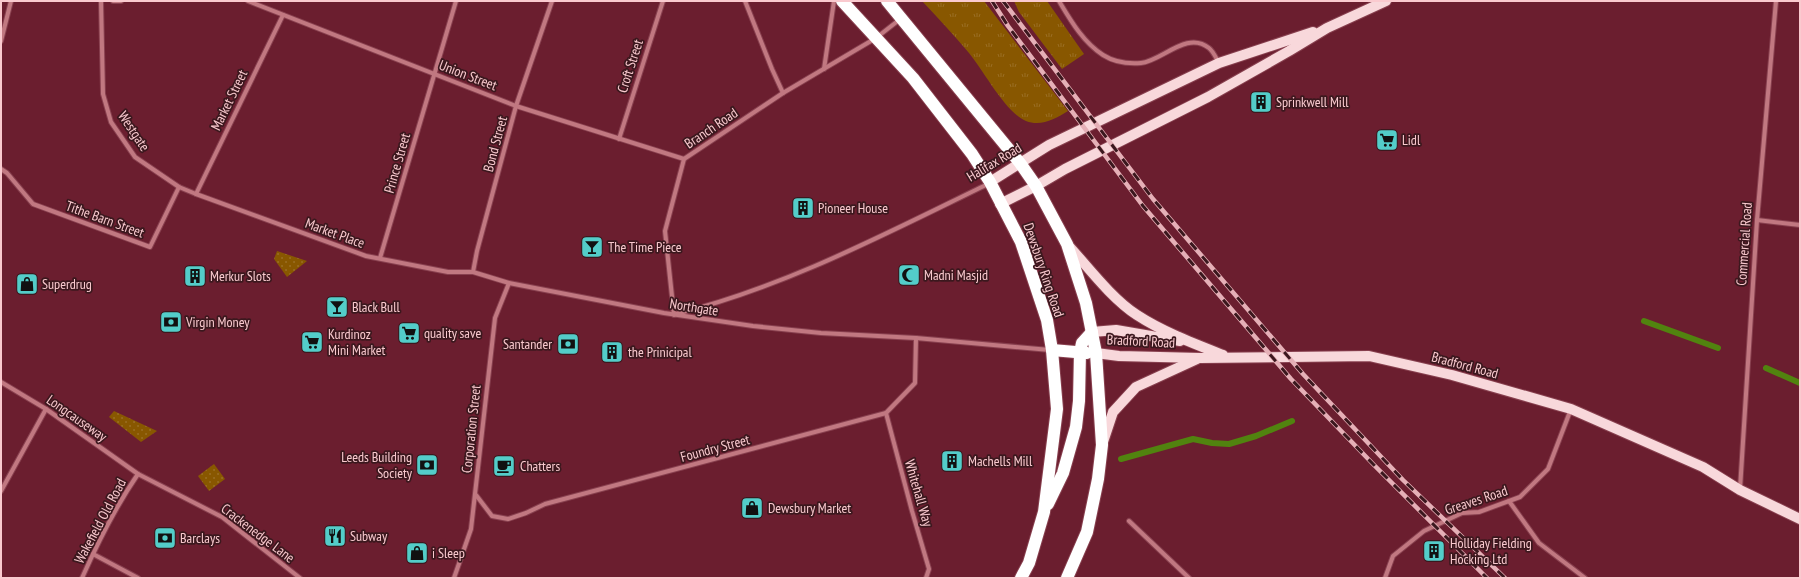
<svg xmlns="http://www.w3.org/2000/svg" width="1801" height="579" font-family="'PT Sans Narrow',sans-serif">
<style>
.grass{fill:url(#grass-tufts)}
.garden{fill:url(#garden-dots)}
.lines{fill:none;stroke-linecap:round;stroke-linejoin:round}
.stream{stroke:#51830f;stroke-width:6}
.street-casing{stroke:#88404f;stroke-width:6}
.primary-casing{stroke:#88404f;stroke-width:12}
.highway-casing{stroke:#88404f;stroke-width:14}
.street{stroke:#c17881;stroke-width:4}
.primary{stroke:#f8d8db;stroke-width:10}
.highway{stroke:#fff;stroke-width:12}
.rail-casing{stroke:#e5b0b7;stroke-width:4.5}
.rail{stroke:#3b181e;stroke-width:3;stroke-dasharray:9;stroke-linecap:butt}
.labels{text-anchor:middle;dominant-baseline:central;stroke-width:3.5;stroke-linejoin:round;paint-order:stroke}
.street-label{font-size:14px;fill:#facacf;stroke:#3b181e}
.poi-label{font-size:14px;fill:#facacf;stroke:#3b181e;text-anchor:start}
</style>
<defs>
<pattern id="grass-tufts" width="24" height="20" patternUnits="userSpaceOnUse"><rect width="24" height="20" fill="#885700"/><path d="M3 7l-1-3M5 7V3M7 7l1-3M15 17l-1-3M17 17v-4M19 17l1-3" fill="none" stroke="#9a6e24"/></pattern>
<pattern id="garden-dots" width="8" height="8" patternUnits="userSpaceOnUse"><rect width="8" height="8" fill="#885700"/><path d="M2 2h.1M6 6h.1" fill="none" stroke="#9a6e24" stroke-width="1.8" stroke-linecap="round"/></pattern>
</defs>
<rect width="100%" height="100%" fill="#6b1e2f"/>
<g class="grass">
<path d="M 922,1 L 984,1 L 1068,111 C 1055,119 1041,127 1026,121 C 1005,112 984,71 969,53 C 954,35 938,18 922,1 Z"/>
<path d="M 1014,1 L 1047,1 L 1084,54 L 1062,69 L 1019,12 Z"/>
</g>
<g class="garden">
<path d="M 277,251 L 307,261 L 287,277 L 274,259 Z"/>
<path d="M 114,411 L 157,431 L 141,442 L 109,417 Z"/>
<path d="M 214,464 L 225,479 L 209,491 L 198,476 Z"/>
</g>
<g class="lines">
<g class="stream">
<path d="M 1644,321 L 1718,348"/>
<path d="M 1766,368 L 1800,383"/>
<path d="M 1121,459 L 1193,439 L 1212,443 L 1229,444 L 1256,436 L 1292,421"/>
</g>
<g class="street-casing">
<g id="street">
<path d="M 101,1 L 103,94 L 111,122 L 135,157 L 179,187 L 196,194 L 366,256 L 448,272 L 473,272 L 509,283 L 664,313 L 753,326 L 821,333 L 916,338 L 1050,350"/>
<path d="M 113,1 L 121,1"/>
<path d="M 248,1 L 516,106 L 684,159"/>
<path d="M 745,1 L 772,69 L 783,93"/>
<path d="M 1059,1 C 1071,21 1083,42 1103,55 C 1114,62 1128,64 1141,63 C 1162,61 1187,30 1209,48 C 1213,51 1216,58 1219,63"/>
<path d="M 1,41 L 11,1"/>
<path d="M 824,69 L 834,1"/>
<path d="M 619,139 L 663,1"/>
<path d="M 1,169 L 7,173 L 33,204 L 150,247 L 179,187"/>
<path d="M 196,194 L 283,15"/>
<path d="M 1757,220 L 1800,225"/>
<path d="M 380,258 L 456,1"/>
<path d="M 473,272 L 477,251 L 516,106 L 552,1"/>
<path d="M 676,314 C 785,287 887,233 988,184"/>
<path d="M 674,315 L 665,231 L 684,159 L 783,93 L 876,38 L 899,20"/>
<path d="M 1,382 L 46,409 L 138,474 L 222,517 L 300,578"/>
<path d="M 886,413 L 912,511 L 929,569 L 926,578"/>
<path d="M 1740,489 L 1757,220 L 1776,1"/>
<path d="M 1,491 L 46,409"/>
<path d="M 476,495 L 492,516 L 508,519 L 526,513 L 545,504 L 886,413 L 915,383 L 916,338"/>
<path d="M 1509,501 L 1539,543 L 1585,578"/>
<path d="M 1129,521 L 1189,578"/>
<path d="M 93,554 L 138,578"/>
<path d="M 82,578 C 98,542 116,506 138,474"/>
<path d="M 454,578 L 471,529 L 495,318 L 509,283"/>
<path d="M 1385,578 L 1393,556 L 1424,531 L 1462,513 L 1479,512 L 1520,497 L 1548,469 L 1571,409"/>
</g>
</g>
<g class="primary-casing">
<g id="primary">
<path d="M 990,182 L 1049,145 L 1219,63 L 1313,32"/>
<path d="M 1000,204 L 1036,186 L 1065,169 L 1208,97 L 1289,51 L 1327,28 L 1386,1"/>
<path d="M 1068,245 C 1088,267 1112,299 1137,315 C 1163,332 1195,344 1223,355"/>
<path d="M 1092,332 L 1116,330 L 1180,341"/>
<path d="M 1096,353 L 1119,356 L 1200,358 L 1369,356 L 1452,375 L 1571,409 L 1703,467 L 1740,490 L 1800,519"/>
<path d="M 1103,442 L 1113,412 L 1136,387 L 1197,359"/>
</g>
</g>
<g class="highway-casing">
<g id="highway">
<path d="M 842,1 L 913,78 L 972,154 L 990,182 L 1021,242 L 1047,320 L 1052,350 L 1057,409 L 1044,512 L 1029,563 L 1021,578"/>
<path d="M 887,1 L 1020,163 L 1036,186 L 1067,244 L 1086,303 L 1096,353 L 1102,445 L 1098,479 L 1087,532 L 1067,578"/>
<path d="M 1052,350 L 1087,353"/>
<path d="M 1048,504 L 1063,473 L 1076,427 L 1079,401 L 1080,352 L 1082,343 L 1092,332"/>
</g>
</g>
<use href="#street" class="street"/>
<use href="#primary" class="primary"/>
<use href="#highway" class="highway"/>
<g class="rail-casing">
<g id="rail">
<path d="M 992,1 L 1008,26 L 1143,206 L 1291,379 L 1374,465 L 1487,578"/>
<path d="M 1003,1 L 1153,199 L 1303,374 L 1403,480 L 1505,578"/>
</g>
</g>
<use href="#rail" class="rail"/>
</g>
<defs>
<g id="building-square" transform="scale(1.15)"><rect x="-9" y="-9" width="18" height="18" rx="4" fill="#53cdc9" stroke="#3b181e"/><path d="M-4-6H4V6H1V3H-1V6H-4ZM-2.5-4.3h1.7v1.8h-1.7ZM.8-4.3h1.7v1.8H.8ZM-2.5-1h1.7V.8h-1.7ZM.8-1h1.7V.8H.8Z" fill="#111"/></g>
<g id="supermarket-square" transform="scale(1.15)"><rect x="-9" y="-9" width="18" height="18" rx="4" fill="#53cdc9" stroke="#3b181e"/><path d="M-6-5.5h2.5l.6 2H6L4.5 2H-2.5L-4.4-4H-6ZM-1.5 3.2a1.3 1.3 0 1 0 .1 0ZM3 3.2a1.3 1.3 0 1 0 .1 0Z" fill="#111"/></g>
<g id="bar-square" transform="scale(1.15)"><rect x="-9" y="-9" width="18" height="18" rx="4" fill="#53cdc9" stroke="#3b181e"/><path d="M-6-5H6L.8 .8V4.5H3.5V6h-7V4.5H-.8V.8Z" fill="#111"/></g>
<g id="mosque-square" transform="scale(1.15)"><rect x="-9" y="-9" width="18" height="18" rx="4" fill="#53cdc9" stroke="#3b181e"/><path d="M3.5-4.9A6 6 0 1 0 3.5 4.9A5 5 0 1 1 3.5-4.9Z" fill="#111"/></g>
<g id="shop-square" transform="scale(1.15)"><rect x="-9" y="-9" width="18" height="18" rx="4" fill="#53cdc9" stroke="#3b181e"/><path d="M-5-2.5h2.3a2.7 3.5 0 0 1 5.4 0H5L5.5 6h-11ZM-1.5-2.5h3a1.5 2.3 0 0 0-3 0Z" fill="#111"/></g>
<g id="bank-square" transform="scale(1.15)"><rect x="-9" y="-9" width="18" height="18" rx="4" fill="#53cdc9" stroke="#3b181e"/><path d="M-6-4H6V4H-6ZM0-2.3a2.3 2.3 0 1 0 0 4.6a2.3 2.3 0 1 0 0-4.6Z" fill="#111"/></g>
<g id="cafe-square" transform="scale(1.15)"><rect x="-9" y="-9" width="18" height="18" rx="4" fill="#53cdc9" stroke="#3b181e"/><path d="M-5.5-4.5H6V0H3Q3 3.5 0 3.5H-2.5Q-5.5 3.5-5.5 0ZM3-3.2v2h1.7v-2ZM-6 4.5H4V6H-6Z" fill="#111"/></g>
<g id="restaurant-square" transform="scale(1.15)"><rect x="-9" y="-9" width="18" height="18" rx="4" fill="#53cdc9" stroke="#3b181e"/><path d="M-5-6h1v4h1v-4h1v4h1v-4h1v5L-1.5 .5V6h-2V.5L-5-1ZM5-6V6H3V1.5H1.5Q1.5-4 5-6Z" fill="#111"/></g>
</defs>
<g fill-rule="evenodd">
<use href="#building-square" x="1261" y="102"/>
<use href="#supermarket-square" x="1387" y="140"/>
<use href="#building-square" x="803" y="208"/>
<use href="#bar-square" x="592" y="247"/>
<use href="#mosque-square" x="909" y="275"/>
<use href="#building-square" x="195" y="276"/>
<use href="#shop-square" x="27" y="284"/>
<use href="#bar-square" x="337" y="307"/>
<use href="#bank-square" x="171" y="322"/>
<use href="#supermarket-square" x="409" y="333"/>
<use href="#supermarket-square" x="312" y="342"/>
<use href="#bank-square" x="568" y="344"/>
<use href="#building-square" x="612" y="352"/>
<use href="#building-square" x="952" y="461"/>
<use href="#bank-square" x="427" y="465"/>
<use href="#cafe-square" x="504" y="466"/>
<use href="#shop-square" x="752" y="508"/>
<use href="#restaurant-square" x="335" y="536"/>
<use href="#bank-square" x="165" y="538"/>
<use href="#building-square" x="1434" y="551"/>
<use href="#shop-square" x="417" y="553"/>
</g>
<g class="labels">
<g class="street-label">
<text transform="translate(630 66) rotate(-72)">Croft Street</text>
<text transform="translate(468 75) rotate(21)">Union Street</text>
<text transform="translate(229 100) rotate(-64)">Market Street</text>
<text transform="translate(711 128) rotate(-34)">Branch Road</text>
<text transform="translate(134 131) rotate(56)">Westgate</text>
<text transform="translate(495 144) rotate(-75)">Bond Street</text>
<text transform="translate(994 162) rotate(-31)">Halifax Road</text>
<text transform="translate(397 163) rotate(-74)">Prince Street</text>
<text transform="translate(105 219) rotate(20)">Tithe Barn Street</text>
<text transform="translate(335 233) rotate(20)">Market Place</text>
<text transform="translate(1744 244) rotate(-86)">Commercial Road</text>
<text transform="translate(1044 270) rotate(71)">Dewsbury Ring Road</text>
<text transform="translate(694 307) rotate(9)">Northgate</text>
<text transform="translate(1141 341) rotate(3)">Bradford Road</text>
<text transform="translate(1465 365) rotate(15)">Bradford Road</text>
<text transform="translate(77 418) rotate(35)">Longcauseway</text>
<text transform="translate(471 429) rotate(-84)">Corporation Street</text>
<text transform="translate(715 448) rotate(-15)">Foundry Street</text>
<text transform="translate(919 493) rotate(74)">Whitehall Way</text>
<text transform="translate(1476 500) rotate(-18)">Greaves Road</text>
<text transform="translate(100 521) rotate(-62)">Wakefield Old Road</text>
<text transform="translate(258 533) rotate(37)">Crackenedge Lane</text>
</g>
<g class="poi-label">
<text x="1276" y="102">Sprinkwell Mill</text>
<text x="1402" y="140">Lidl</text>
<text x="818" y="208">Pioneer House</text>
<text x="608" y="247">The Time Piece</text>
<text x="924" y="275">Madni Masjid</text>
<text x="210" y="276">Merkur Slots</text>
<text x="42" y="284">Superdrug</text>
<text x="352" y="307">Black Bull</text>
<text x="186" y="322">Virgin Money</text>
<text x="424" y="333">quality save</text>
<text x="328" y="334">Kurdinoz<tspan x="328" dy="16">Mini Market</tspan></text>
<text x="552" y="344" text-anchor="end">Santander</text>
<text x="628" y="352">the Prinicipal</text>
<text x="412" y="457" text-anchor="end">Leeds Building<tspan x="412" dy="16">Society</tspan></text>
<text x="968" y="461">Machells Mill</text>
<text x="520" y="466">Chatters</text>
<text x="768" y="508">Dewsbury Market</text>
<text x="350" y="536">Subway</text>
<text x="180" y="538">Barclays</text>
<text x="1450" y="543">Holliday Fielding<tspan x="1450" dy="16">Hocking Ltd</tspan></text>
<text x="432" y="553">i Sleep</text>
</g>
</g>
<rect width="1801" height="579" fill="none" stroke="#facacf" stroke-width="4"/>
</svg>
